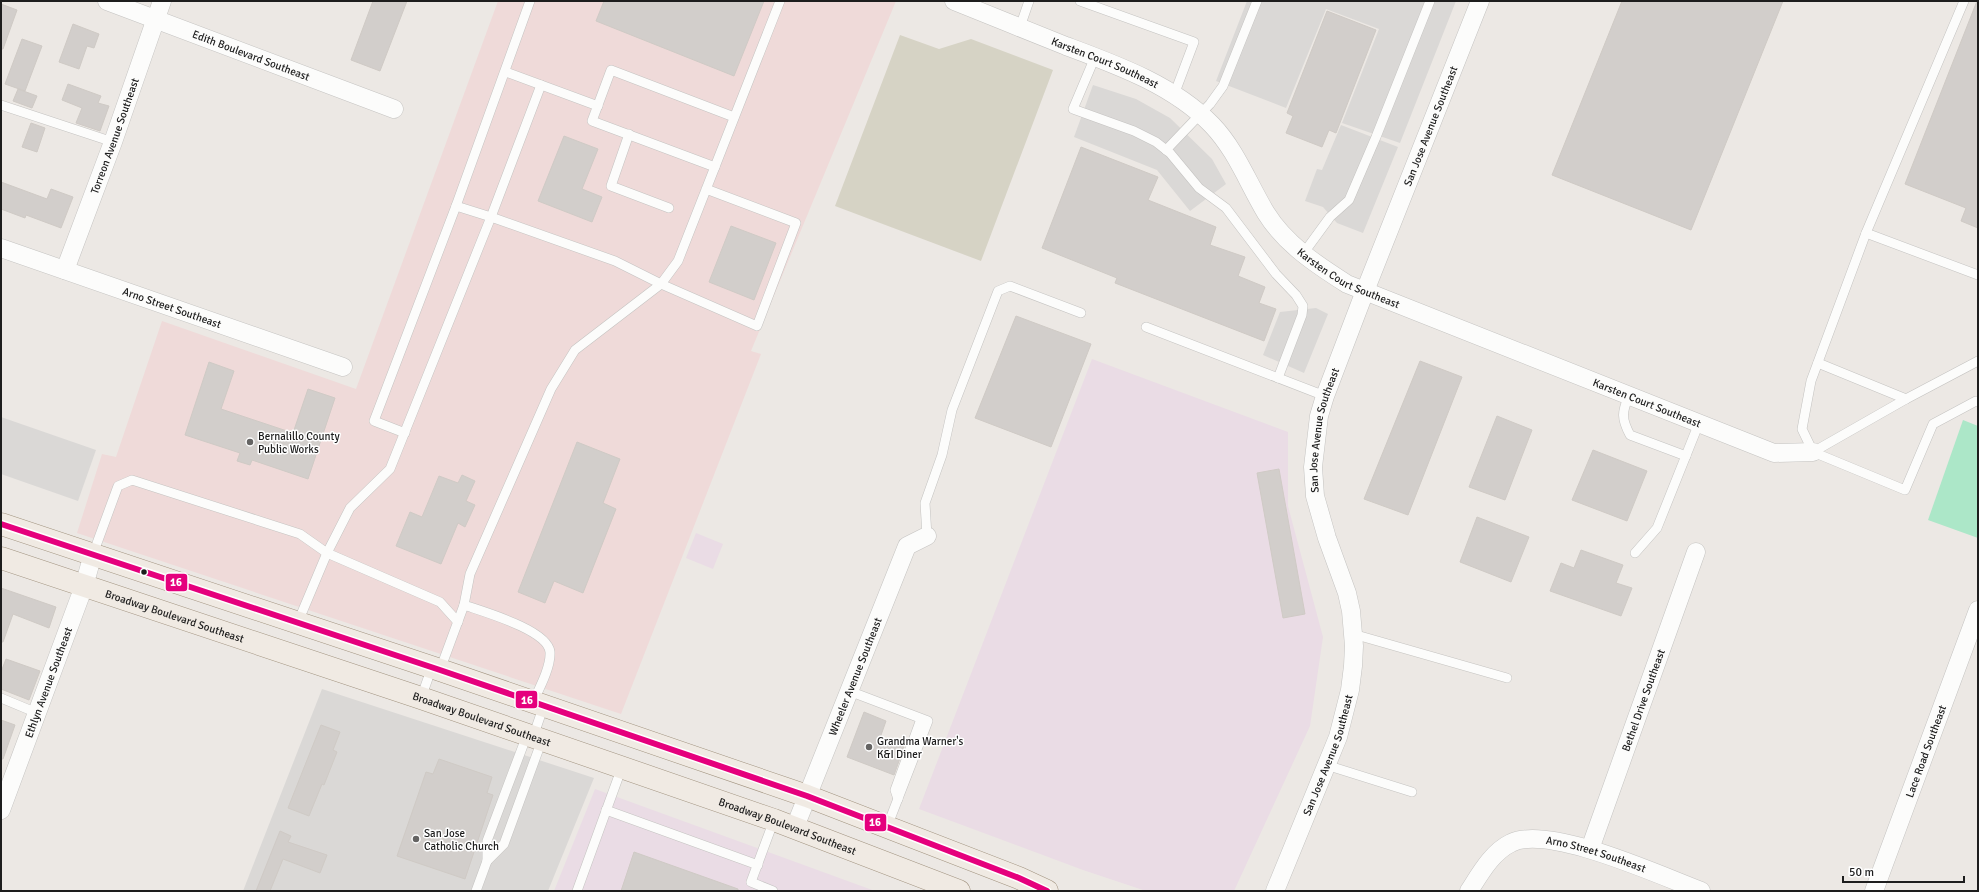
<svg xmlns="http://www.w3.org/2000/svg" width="1979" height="892" font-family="Signika,sans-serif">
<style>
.commercial{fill:#efdad9}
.industrial{fill:#eadce5}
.religious{fill:#dad8d6}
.construction{fill:#d6d3c5}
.pitch{fill:#ace7c8}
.building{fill:#d2cecb;stroke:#cfcac5}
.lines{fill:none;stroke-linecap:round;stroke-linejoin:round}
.lane-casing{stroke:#c4c3c1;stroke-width:10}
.street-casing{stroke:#c4c3c1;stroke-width:19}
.primary-casing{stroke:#a29481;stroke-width:23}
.lane{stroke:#fcfcfb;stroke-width:9}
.street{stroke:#fcfcfb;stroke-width:18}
.primary{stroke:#f0eae3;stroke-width:22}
.bus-1-casing{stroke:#fff;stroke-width:9}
.bus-1{stroke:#e5007d;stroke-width:6}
.poi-dot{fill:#656463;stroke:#fff;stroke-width:1.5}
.bus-dot{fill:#1d1d1d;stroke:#fff;stroke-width:1.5}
.labels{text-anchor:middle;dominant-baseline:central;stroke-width:3;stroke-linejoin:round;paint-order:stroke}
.street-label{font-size:11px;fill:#1d1d1d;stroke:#fff}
.poi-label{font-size:11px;fill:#1d1d1d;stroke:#fff;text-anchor:start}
.line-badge{stroke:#fff;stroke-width:1.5}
.badge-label{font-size:11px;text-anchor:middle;font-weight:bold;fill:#fff}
</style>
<rect width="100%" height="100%" fill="#ece8e4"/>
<path class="commercial" d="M 498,1 L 896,1 L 751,351 L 761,354 L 621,714 L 77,533 L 102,454 L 116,457 L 162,321 L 356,389 Z"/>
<g class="industrial">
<path d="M 1092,359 L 1288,432 L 1288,506 L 1323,637 L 1310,726 L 1234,891 L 1146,891 L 1083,870 L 919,809 Z"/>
<path d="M 696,533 L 723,544 L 713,569 L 686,558 Z"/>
<path d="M 595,789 L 875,891 L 554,891 Z"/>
</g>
<g class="religious">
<path d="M 1247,1 L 1456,1 L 1400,143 L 1342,123 L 1379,29 L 1326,9 L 1286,108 L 1216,81 Z"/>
<path d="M 1093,85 L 1136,99 L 1170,118 L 1212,159 L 1226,184 L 1190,211 L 1157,170 L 1074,137 Z"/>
<path d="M 1341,125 L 1398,147 L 1363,233 L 1337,223 L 1323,207 L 1305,201 L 1317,169 L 1322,170 Z"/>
<path d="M 1316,308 L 1328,314 L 1304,373 L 1263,355 L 1280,312 Z"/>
<path d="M 1,417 L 96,450 L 78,501 L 1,474 Z"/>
<path d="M 322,689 L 594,778 L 548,891 L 243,891 Z"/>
</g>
<path class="construction" d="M 900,35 L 939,49 L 971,39 L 1053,70 L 981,261 L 835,206 Z"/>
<path class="pitch" d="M 1963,420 L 1978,426 L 1978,538 L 1928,520 Z"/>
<g class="building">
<path d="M 373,1 L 407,1 L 380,71 L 351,60 Z"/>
<path d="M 604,1 L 764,1 L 734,76 L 596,21 Z"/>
<path d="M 1622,1 L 1783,1 L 1691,230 L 1552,175 Z"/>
<path d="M 1977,1 L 1978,1 L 1978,228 L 1961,221 L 1966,208 L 1905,184 Z"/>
<path d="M 1,4 L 17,10 L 3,49 L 1,49 Z"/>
<path d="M 1327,11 L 1376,30 L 1336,133 L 1329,130 L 1322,147 L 1286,133 L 1293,116 L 1287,113 Z"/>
<path d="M 73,24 L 99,34 L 94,48 L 87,46 L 79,69 L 59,62 Z"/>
<path d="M 22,39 L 42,46 L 25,91 L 5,84 Z"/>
<path d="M 68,84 L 101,96 L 98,103 L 109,106 L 100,131 L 76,123 L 82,108 L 62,100 Z"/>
<path d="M 18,89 L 37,96 L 32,108 L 13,101 Z"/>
<path d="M 31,123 L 45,128 L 37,152 L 22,147 Z"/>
<path d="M 564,136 L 598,149 L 582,189 L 602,197 L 592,222 L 538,201 Z"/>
<path d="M 1081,147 L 1158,177 L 1148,200 L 1216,227 L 1210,245 L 1245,257 L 1238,276 L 1265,287 L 1259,303 L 1276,309 L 1264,341 L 1115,283 L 1117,278 L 1042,248 Z"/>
<path d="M 1,182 L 47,199 L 51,189 L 73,197 L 61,228 L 26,215 L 25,218 L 1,209 Z"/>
<path d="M 731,226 L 776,243 L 754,300 L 709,282 Z"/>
<path d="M 1016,316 L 1091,344 L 1051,447 L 975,418 Z"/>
<path d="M 1420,361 L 1462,377 L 1408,515 L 1364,499 Z"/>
<path d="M 209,362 L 234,371 L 221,409 L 293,433 L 308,389 L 335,398 L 308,479 L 252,460 L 250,465 L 237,461 L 240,453 L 185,435 Z"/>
<path d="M 1497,416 L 1532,430 L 1505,500 L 1469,487 Z"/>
<path d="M 577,442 L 620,459 L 603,503 L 616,509 L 583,593 L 554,581 L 545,603 L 518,592 Z"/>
<path d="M 1593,450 L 1647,471 L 1627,521 L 1572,500 Z"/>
<path d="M 1279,469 L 1305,614 L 1283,618 L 1257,473 Z"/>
<path d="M 462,475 L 475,481 L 466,501 L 475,505 L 465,527 L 458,523 L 441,564 L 396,546 L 410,512 L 422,517 L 439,476 L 458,483 Z"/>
<path d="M 1477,517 L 1529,537 L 1511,582 L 1460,562 Z"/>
<path d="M 1581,550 L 1623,565 L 1616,583 L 1632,588 L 1621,616 L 1550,591 L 1561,563 L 1574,568 Z"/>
<path d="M 1,588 L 56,607 L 49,628 L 13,614 L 3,642 L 1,642 Z"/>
<path d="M 6,659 L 40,671 L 29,700 L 1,689 L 1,672 Z"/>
<path d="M 864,712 L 886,721 L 880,738 L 904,747 L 894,775 L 847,757 Z"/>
<path d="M 1,720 L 15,725 L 3,759 L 1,759 Z"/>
<path d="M 321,725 L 340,732 L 333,750 L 337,752 L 324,785 L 322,784 L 309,816 L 288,808 Z"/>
<path d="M 439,759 L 492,777 L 487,793 L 493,795 L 465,879 L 397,856 L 426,772 L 433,774 Z"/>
<path d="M 280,831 L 291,836 L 288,842 L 327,855 L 320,873 L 283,859 L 270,891 L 256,891 Z"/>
<path d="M 634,852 L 738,889 L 738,891 L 621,891 Z"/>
</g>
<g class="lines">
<g class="lane-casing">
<g id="lane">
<path d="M 1080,1 L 1194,42 L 1174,95"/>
<path d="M 1964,1 L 1866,233 L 1811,381 L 1802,429 L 1813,452 L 1905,490 L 1933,424 L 1976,401 L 1978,402"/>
<path d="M 1020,27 L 1029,1"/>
<path d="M 1095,57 L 1073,109 L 1134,131 L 1156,142 L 1170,153 L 1199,188 L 1226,208 L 1276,274 L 1296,295 L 1303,306 L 1302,315 L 1278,378"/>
<path d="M 506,72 L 598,106"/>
<path d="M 1,105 L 113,142"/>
<path d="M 629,134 L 611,186 L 669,208"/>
<path d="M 1166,150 L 1210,104 L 1223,86 L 1257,1"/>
<path d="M 715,167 L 592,121 L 611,70 L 734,117"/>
<path d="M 706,189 L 796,223 L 757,326 L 661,284 L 678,261 L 780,1"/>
<path d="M 456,206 L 491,217 L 541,85"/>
<path d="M 1866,233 L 1978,275"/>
<path d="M 1303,254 L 1330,217 L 1349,200 L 1376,137 L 1430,1"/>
<path d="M 1146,327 L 1325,396"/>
<path d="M 1818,363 L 1906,399 L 1978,361"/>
<path d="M 1629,395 C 1622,412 1621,418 1630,435 L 1686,456"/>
<path d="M 405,433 L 374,421 L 456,206 L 530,1"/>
<path d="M 1813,452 L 1906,399"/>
<path d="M 927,536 L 925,503 L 942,455 L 952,410 L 998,291 L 1010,286 L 1081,313"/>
<path d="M 1635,553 L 1657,528 L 1699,423"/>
<path d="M 93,554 L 118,486 L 132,480 L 300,534 L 327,553 L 440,602 L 458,622"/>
<path d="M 464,605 C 484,612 548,630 550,652 C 551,667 539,689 533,702"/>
<path d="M 298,622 L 327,553 L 350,508 L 390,469 L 491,217 L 615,261 L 661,284 L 575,350 L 551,389 L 470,574 L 464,605 L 440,670"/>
<path d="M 1353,634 L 1507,678"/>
<path d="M 849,691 L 928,721 L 887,827"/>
<path d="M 1,698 L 37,713"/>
<path d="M 421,698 L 432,667"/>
<path d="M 527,735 L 487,841 L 487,861 L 504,844 L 542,740"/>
<path d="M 533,737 L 544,705"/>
<path d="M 1326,765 L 1412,792"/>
<path d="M 898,799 L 895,790 L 921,719"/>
<path d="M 606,810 L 758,865"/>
<path d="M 476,891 L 487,861"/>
<path d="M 577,891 L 622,767"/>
<path d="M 773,891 L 751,882 L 774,820"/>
</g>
</g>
<g class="street-casing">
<g id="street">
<path id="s1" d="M 107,1 L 394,109"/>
<path id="s2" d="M 954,1 C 991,16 1029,31 1066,46 C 1117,65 1173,85 1212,125 C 1236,150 1248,183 1266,213 C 1285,244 1317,265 1347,284 L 1774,453 L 1813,452"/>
<path id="s3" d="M 1,248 L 343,367"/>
<path id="s4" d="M 65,270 L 113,142 L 162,1"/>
<path id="s5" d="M 1,810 L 84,586 L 93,554"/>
<path id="s6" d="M 795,827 L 907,546 L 927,536"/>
<path id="s7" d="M 1590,849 L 1696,552"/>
<path id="s8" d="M 1275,891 L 1338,737 L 1350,690 L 1353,666 L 1354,646 L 1351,611 L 1347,593 L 1327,538 L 1315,496 L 1313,467 L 1319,416 L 1325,396 L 1365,291 L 1480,1"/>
<path id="s9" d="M 1469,891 C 1480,874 1492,852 1511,843 C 1548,824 1661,876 1701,891"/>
<path id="s10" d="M 1874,891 L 1978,610"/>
</g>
</g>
<g class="primary-casing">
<g id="primary">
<path d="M 1,524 L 440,670 L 807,796 L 1019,878 L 1047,891"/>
<path id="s11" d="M 1,558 L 421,698 L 774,820 L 959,891"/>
</g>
</g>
<use href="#lane" class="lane"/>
<use href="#street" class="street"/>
<use href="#primary" class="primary"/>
<g class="bus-1-casing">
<path id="bus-1" d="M 1,524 L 440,670 L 807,796 L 1019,878 L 1047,891"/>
</g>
<use href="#bus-1" class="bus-1"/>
</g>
<g class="poi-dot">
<circle cx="250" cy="442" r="4"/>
<circle cx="869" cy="747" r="4"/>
<circle cx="416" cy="839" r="4"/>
</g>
<circle class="bus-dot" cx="144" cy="572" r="3.5"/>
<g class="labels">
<g class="street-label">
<text stroke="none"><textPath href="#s1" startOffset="154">Edith Boulevard Southeast</textPath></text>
<text stroke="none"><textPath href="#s2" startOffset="163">Karsten Court Southeast</textPath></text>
<text stroke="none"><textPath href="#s8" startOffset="806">San Jose Avenue Southeast</textPath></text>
<text stroke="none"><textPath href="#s4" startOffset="143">Torreon Avenue Southeast</textPath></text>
<text stroke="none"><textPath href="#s2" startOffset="499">Karsten Court Southeast</textPath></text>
<text stroke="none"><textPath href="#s3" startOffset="181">Arno Street Southeast</textPath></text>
<text stroke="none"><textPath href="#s2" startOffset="823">Karsten Court Southeast</textPath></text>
<text stroke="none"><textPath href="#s8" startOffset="482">San Jose Avenue Southeast</textPath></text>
<text stroke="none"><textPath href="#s11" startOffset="183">Broadway Boulevard Southeast</textPath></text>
<text stroke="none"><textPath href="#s6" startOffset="162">Wheeler Avenue Southeast</textPath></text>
<text stroke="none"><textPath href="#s5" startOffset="136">Ethlyn Avenue Southeast</textPath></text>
<text stroke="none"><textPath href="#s7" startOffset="158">Bethel Drive Southeast</textPath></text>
<text stroke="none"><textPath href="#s11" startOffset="507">Broadway Boulevard Southeast</textPath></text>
<text stroke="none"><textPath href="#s10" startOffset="149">Lace Road Southeast</textPath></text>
<text stroke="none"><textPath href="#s8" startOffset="146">San Jose Avenue Southeast</textPath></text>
<text stroke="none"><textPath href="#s11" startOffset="831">Broadway Boulevard Southeast</textPath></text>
<text stroke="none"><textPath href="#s9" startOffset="152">Arno Street Southeast</textPath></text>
</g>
<g class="poi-label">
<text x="258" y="436">Bernalillo County<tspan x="258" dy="13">Public Works</tspan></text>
<text x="877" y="741">Grandma Warner's<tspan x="877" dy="13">K&amp;I Diner</tspan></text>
<text x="424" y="833">San Jose<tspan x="424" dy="13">Catholic Church</tspan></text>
</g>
</g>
<g class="line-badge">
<rect x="165" y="573" width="23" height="19" rx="4" fill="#e5007d"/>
<rect x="515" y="690" width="23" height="19" rx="4" fill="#e5007d"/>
<rect x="864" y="813" width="23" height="19" rx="4" fill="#e5007d"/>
</g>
<g class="badge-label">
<text x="176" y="586">16</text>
<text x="527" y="704">16</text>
<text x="875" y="826">16</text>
</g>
<rect width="1979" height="892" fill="none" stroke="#1d1d1d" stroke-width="4"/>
<path d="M1843 876v6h121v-6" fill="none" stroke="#1d1d1d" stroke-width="2"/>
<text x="1849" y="876" font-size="12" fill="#1d1d1d" stroke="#ffffff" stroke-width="3" paint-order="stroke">50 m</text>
</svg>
